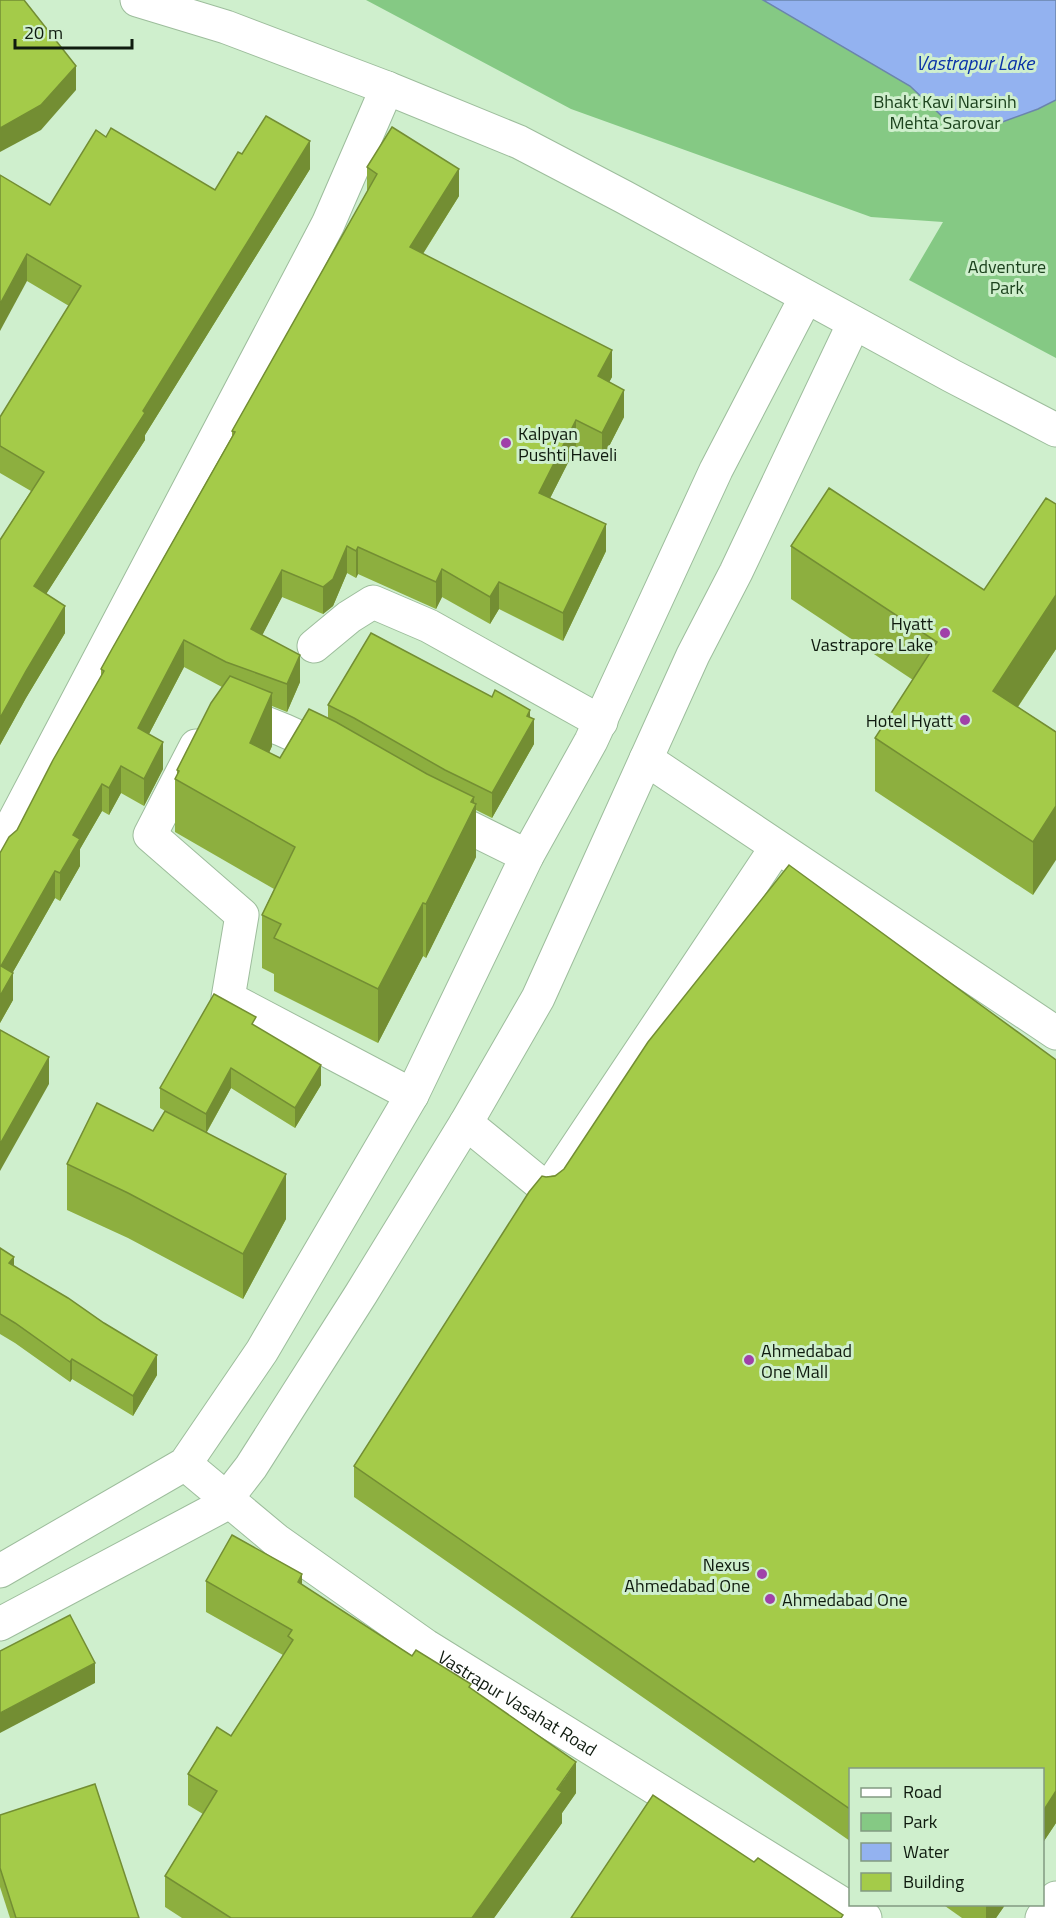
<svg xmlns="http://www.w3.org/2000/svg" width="1056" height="1918" font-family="'Titillium Web',sans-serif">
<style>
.green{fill:#85c984}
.water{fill:#93b2f0;stroke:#6b85ac;stroke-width:1.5}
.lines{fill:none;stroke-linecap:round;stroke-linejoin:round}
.minor-casing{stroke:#9dbd9c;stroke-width:35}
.minor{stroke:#fff;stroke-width:33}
.wall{fill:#8daf3f}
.shaded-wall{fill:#738e33}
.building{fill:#a4cb49;stroke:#738e33;stroke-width:1.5}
.poi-dot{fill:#a041a9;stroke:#cfefcd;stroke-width:2}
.labels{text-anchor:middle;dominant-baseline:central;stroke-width:6;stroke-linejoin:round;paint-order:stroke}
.park-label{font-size:18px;fill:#1c421d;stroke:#cfefcd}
.poi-label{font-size:18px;fill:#0f1b0f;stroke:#cfefcd;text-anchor:start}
.street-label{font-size:18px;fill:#0f1b0f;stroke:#cfefcd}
.water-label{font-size:20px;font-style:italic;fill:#0a32a8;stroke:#cfefcd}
</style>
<rect width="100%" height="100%" fill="#cfefcd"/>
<path class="green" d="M 366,0 L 1056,0 L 1056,358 L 909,280 L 943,222 L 871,217 L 571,109 Z"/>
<path class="water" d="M 763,0 L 1056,0 L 1056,100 L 1038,109 L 994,125 L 948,122 L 910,86 Z"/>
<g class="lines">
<g class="minor-casing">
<g id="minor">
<path d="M 137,0 L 226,27 L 387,88 L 519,142 L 624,197 L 952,376 L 1056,430"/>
<path d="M 314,646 L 349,617 L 373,602 L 429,626 L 601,722"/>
<path d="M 230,709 L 283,730 L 334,753"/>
<path d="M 196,746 L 150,835 L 242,915 L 228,998 L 412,1095"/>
<path d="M 646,759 L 1056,1033"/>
<path d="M 436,811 L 527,856"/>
<path d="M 0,848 L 328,224 L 387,88"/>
<path d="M 466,1123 L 548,1190 L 776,848"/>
<path id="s1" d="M 185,1464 L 276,1540 L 426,1646 L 865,1918"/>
<path d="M 0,1571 L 185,1464 L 262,1351 L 412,1095 L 527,856 L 591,741 L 716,470 L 806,297"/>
<path d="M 0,1624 L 220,1507 L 251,1467 L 361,1294 L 466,1123 L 538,998 L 693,655 L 736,572 L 854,323"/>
<path d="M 1042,1918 L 1056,1898"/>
</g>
</g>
<use href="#minor" class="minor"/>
</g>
<g class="wall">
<path d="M 106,137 L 215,190 L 242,154 L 310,169 L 145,435 L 145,440 L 46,594 L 65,633 L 26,698 L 0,745 L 0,540 L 31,491 L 0,473 L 0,417 L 69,306 L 27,281 L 0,175 L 50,205 Z"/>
<path d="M 367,167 L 459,196 L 423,254 L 612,377 L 609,382 L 624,417 L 602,460 L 576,447 L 550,498 L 606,551 L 563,641 L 499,609 L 490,624 L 442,597 L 436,609 L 358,574 L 356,578 L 347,573 L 333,606 L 323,614 L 282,597 L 262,635 L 300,682 L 287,712 L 272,706 L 272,746 L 269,753 L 280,758 L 328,718 L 328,705 L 530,718 L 534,744 L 492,818 L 476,810 L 476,857 L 426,958 L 423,956 L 378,1043 L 274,991 L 274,974 L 262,968 L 262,915 L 274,889 L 175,832 L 175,779 L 177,775 L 177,770 L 222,687 L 184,667 L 149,734 L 163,769 L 144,806 L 121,793 L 109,815 L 102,811 L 80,849 L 80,866 L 60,901 L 55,898 L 13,972 L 13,1000 L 0,1023 L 17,830 L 101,676 L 101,669 L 232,436 L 232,431 L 367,192 Z"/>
<path d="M 1056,504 L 1056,649 L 1018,707 L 1056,732 L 1033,895 L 875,791 L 875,738 L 913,680 L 791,599 L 791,546 L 984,590 Z"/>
<path d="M 256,1026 L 321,1085 L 295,1128 L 231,1088 L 207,1132 L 286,1219 L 243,1299 L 128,1238 L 67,1210 L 67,1164 L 153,1131 L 165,1111 L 160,1108 L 160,1088 Z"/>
<path d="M 1056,1060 L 1056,1823 L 1042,1844 L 1042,1770 L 850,1770 L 850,1841 L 354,1497 L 354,1466 L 546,1177 Z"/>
<path d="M 0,1248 L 14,1266 L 157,1375 L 133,1416 L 72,1379 L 70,1382 L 15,1343 L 0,1334 Z"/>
<path d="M 206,1581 L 302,1585 L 412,1656 L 471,1689 L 576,1793 L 562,1813 L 562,1823 L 494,1918 L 182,1918 L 165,1907 L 165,1876 L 203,1814 L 188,1805 L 188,1774 L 231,1736 L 283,1655 L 206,1612 Z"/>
<path d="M 0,1815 L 139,1918 L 10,1918 L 0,1887 Z"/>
<path d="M 945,1905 L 1005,1905 L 996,1918 L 962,1918 L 945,1906 Z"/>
</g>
<g class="shaded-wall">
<path d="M 76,66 L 76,90 L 41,130 L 0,152 L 0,128 Z"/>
<path d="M 310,141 L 310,169 L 145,435 L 145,440 L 34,613 L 34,586 Z"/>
<path d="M 459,169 L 459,196 L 410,274 L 410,247 Z"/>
<path d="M 27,254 L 27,281 L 0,331 L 0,304 Z"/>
<path d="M 612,350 L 612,377 L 598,403 L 598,376 Z"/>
<path d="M 624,390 L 624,417 L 602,460 L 602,433 Z"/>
<path d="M 576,420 L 576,447 L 539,520 L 539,493 Z"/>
<path d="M 606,524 L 606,551 L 563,641 L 563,613 Z"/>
<path d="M 347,546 L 347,573 L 333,606 L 323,614 L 323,587 Z"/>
<path d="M 358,547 L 358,574 L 356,578 L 356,551 Z"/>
<path d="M 442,569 L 442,597 L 436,609 L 436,582 Z"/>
<path d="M 282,570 L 282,597 L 251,657 L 251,629 Z"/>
<path d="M 499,582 L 499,609 L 490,624 L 490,597 Z"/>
<path d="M 1056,595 L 1056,649 L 993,744 L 993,691 Z"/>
<path d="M 65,606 L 65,633 L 26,698 L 0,745 L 0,718 L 26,671 Z"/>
<path d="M 184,640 L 184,667 L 138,755 L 138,728 Z"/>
<path d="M 300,655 L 300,682 L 287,712 L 287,684 Z"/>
<path d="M 272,693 L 272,746 L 250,796 L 250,743 Z"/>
<path d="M 530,710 L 530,726 L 534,719 L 534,744 L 492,818 L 492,793 Z"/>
<path d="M 163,742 L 163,769 L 144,806 L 144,779 Z"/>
<path d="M 121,766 L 121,793 L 109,815 L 109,788 Z"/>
<path d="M 102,784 L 102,811 L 80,849 L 80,866 L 60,901 L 60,873 L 73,835 Z"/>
<path d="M 474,797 L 474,807 L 476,804 L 476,857 L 426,958 L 426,904 Z"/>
<path d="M 1056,806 L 1056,860 L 1033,895 L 1033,842 Z"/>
<path d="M 55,871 L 55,898 L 1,993 L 1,966 Z"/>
<path d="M 423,903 L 423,956 L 378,1043 L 378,989 Z"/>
<path d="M 13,973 L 13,1000 L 0,1023 L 0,996 Z"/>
<path d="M 49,1057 L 49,1084 L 0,1171 L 0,1144 Z"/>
<path d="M 321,1065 L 321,1085 L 295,1128 L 295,1108 Z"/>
<path d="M 231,1068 L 231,1088 L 206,1133 L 206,1114 Z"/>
<path d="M 286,1174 L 286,1219 L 243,1299 L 243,1254 Z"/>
<path d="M 14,1257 L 14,1276 L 9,1263 Z"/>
<path d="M 157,1355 L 157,1375 L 133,1416 L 133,1396 Z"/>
<path d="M 72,1359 L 72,1379 L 70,1382 L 70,1362 Z"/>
<path d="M 302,1574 L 302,1605 L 298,1582 Z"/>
<path d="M 95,1663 L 95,1683 L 0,1733 L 0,1713 Z"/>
<path d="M 576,1762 L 576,1793 L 562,1813 L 562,1823 L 494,1918 L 472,1918 Z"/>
<path d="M 1056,1791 L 1056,1823 L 1042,1844 L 1042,1813 Z"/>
<path d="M 986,1905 L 1005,1905 L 996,1918 L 986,1918 Z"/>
</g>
<g class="building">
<path d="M 0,0 L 24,0 L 76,66 L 41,105 L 0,128 Z"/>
<path d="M 266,116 L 310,141 L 143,411 L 145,413 L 34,586 L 65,606 L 26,671 L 0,718 L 0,540 L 44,472 L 0,446 L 0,417 L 81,286 L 27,254 L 0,304 L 0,175 L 50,205 L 96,130 L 106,137 L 111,128 L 215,190 L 238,152 L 242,154 Z"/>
<path d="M 392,127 L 459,169 L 410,247 L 612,350 L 598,376 L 624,390 L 602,433 L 576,420 L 539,493 L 606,524 L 563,613 L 499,582 L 490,597 L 442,569 L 436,582 L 358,547 L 356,551 L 347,546 L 333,579 L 323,587 L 282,570 L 251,629 L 300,655 L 287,684 L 226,662 L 184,640 L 138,728 L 163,742 L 144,779 L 121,766 L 109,788 L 102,784 L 73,835 L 80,839 L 60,873 L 55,871 L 1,966 L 13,973 L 0,996 L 0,853 L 9,837 L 17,830 L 53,760 L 104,671 L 101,669 L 112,649 L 235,432 L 232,431 L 377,174 L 367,167 Z"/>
<path d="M 829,488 L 984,590 L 1046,498 L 1056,504 L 1056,595 L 993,691 L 1056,732 L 1056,806 L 1033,842 L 875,738 L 937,642 L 791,546 Z"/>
<path d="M 371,633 L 492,697 L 495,690 L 530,710 L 527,716 L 534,719 L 492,793 L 445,770 L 354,718 L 328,705 Z"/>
<path d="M 230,676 L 272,693 L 250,743 L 280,758 L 309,709 L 336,722 L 427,774 L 474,797 L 471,802 L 476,804 L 426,904 L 423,903 L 378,989 L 274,938 L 281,924 L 262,915 L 295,847 L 175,779 L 179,771 L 177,770 L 211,703 Z"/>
<path d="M 789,865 L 1056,1060 L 1056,1791 L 1042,1813 L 1042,1770 L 850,1770 L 850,1809 L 354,1466 L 529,1192 L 542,1176 L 546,1177 L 555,1176 L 564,1169 L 648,1042 Z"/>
<path d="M 214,994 L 256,1017 L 252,1024 L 321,1065 L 295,1108 L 231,1068 L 206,1114 L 160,1088 Z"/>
<path d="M 0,1030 L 49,1057 L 0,1144 Z"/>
<path d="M 97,1103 L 153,1131 L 165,1111 L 286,1174 L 243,1254 L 128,1193 L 67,1164 Z"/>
<path d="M 0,1248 L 14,1257 L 9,1263 L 68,1298 L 104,1323 L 157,1355 L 133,1396 L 72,1359 L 70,1362 L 15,1323 L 0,1314 Z"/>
<path d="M 232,1535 L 302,1574 L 298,1582 L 412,1656 L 416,1650 L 471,1684 L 469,1687 L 576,1762 L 557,1789 L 562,1792 L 472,1918 L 231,1918 L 165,1876 L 217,1791 L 188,1774 L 217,1727 L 231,1736 L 293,1640 L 288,1636 L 292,1630 L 206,1581 Z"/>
<path d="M 70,1615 L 95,1663 L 0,1713 L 0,1651 Z"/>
<path d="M 95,1784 L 139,1918 L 16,1918 L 0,1868 L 0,1815 Z"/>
<path d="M 653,1795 L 754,1862 L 758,1858 L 843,1915 L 841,1918 L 571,1918 Z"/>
</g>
<g class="poi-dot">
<circle cx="506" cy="443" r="6"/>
<circle cx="945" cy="633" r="6"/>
<circle cx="965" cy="720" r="6"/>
<circle cx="749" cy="1360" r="6"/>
<circle cx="762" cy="1574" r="6"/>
<circle cx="770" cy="1599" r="6"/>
</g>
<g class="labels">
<g class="park-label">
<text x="945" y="101">Bhakt Kavi Narsinh<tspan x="945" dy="21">Mehta Sarovar</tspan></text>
<text x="1007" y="266">Adventure<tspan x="1007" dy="21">Park</tspan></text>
</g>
<g class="poi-label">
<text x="518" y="433">Kalpyan<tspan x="518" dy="21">Pushti Haveli</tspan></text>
<text x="933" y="623" text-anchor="end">Hyatt<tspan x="933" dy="21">Vastrapore Lake</tspan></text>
<text x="953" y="720" text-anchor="end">Hotel Hyatt</text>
<text x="761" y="1350">Ahmedabad<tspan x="761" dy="21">One Mall</tspan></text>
<text x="750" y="1564" text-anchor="end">Nexus<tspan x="750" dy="21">Ahmedabad One</tspan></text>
<text x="782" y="1599">Ahmedabad One</text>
</g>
<g class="street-label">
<text stroke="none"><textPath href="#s1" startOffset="410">Vastrapur Vasahat Road</textPath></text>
</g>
<g class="water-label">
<text x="975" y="62">Vastrapur Lake</text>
</g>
</g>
<rect x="849" y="1768" width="195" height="138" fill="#cfefcd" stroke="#829a81" stroke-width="1.5"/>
<rect x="861" y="1788" width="30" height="9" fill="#ffffff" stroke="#829a81" stroke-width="1.5"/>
<text x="903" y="1798" font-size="18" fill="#0f1b0f">Road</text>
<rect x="861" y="1813" width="30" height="18" fill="#85c984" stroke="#829a81" stroke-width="1.5"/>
<text x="903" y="1828" font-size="18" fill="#0f1b0f">Park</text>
<rect x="861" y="1843" width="30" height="18" fill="#93b2f0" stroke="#829a81" stroke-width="1.5"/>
<text x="903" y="1858" font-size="18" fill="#0f1b0f">Water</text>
<rect x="861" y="1873" width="30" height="18" fill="#a4cb49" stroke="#829a81" stroke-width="1.5"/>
<text x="903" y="1888" font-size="18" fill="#0f1b0f">Building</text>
<path d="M15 39v9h117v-9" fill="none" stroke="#0f1b0f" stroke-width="3"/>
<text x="24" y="39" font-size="18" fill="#0f1b0f" stroke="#cfefcd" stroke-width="4.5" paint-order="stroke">20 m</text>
</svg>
